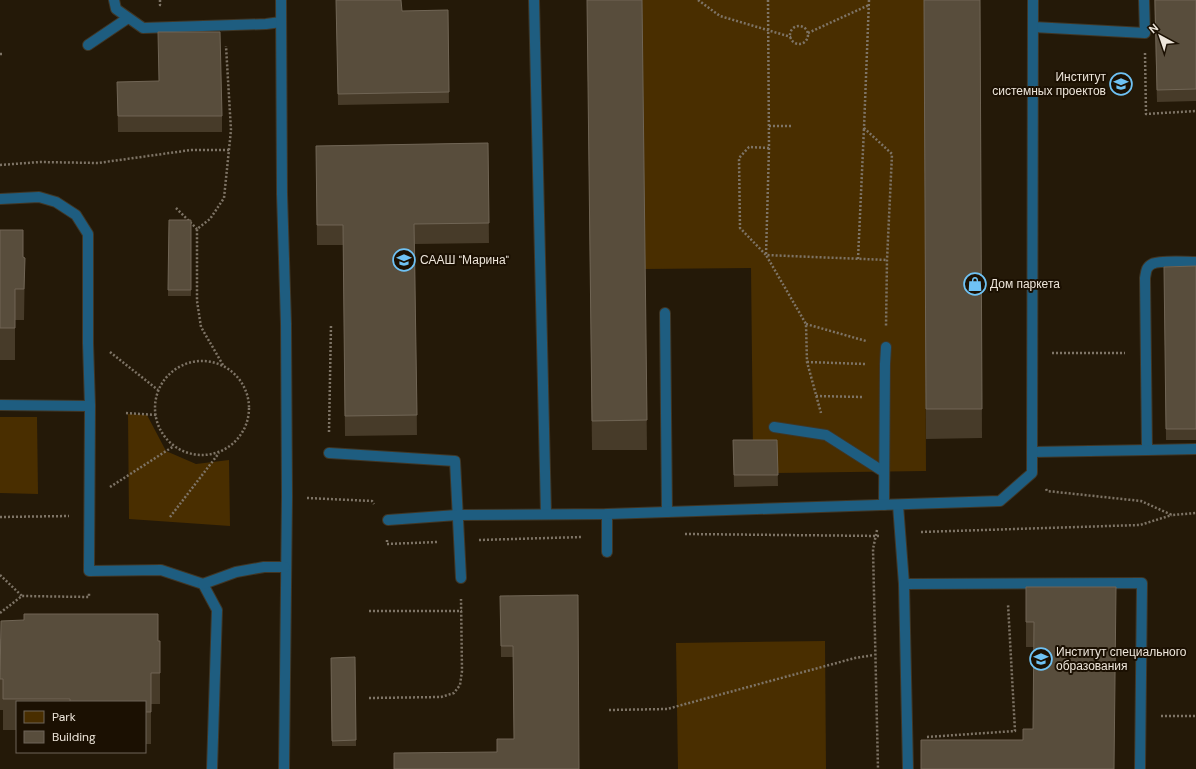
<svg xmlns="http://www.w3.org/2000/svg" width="1196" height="769" font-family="'DM Sans',sans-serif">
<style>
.green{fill:#492e00}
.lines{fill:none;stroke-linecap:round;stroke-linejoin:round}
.lane-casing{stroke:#403625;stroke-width:12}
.path{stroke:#7e7466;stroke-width:2.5;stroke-dasharray:2 2;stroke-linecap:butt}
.lane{stroke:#1e5d80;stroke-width:10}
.wall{fill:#473b29}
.building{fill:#584d3c;stroke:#706555}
.labels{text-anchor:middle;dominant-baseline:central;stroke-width:4;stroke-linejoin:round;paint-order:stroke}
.poi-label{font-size:12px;fill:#ede5da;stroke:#1b1002;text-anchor:start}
</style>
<rect width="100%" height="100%" fill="#241908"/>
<g class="green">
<path d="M 642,0 L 924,0 L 926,471 L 777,473 L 753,452 L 751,268 L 645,269 Z"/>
<path d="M 128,414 L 147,415 L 166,451 L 196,464 L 229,460 L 230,526 L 129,519 Z"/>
<path d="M 0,417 L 37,417 L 38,494 L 0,493 Z"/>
<path d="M 825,641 L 826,769 L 678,769 L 676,643 Z"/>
</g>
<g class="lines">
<g class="lane-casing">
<g id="lane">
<path d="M 114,0 L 116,9 L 143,28 L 266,24 L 281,22"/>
<path d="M 281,0 L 282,194 L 286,324 L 287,497 L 284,769"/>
<path d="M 534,0 L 546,514"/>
<path d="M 1033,27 L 1145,33 L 1144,0"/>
<path d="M 88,45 L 128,18"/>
<path d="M 0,199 L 39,197 L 56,202 L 76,215 L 88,234 L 88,343 L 90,406 L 89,571 L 161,570 L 203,584 L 217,610 L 212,769"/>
<path d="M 1196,262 C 1186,262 1160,260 1152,264 C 1146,267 1146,272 1145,278 L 1147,450 L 1196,449"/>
<path d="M 665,313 L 667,512"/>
<path d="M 0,405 L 90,406"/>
<path d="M 774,427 L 826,435 L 884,472"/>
<path d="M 1032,452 L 1147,450"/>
<path d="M 329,453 L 455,461 L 461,578"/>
<path d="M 884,505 L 885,364 L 886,347"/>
<path d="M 898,505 L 904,584 L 1142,583 L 1140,769"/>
<path d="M 607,514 L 607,552"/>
<path d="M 388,520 L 457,515 L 607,514 L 1000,501 L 1032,473 L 1033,0"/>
<path d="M 203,584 L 236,572 L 264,567 L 285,567"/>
<path d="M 904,584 L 908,769"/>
</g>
</g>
<g class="path">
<path d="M 160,0 L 160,5 L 162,5"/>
<path d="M 698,0 L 720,16 L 791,37"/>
<path d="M 768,0 L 769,148 L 766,255 L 806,324 L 807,362 L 821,413"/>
<path d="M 869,0 L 864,128 L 892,154 L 887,260 L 886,327"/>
<circle cx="799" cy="35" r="9"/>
<path d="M 808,33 L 869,5"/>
<path d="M 1145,53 L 1146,114 L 1196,111"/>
<path d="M 0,54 L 3,54"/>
<path d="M 769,126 L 793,126"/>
<path d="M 769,148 L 749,147 L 739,158 L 740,228 L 766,255 L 887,260"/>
<path d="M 0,165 L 40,162 L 98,163 L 191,150 L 229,150"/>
<path d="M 176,208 L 197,229"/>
<path d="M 858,259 L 864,128"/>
<path d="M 806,324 L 866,341"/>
<path d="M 110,352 L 158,390"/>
<path d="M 1052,353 L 1125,353"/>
<circle cx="202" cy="408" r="47"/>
<path d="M 807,362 L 865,364"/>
<path d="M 223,365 L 201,327 L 197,301 L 197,229 L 210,219 L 224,198 L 231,130 L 226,46"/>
<path d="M 816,396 L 863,397"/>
<path d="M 126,413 L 156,415"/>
<path d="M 329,432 L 331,325"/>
<path d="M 110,487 L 174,446"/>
<path d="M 1046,489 L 1047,491 L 1141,501 L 1172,515 L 1196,513"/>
<path d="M 307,498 L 372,501 L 374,504"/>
<path d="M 0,517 L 69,516"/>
<path d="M 170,517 L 219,453"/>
<path d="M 877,530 L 873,549 L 878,769"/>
<path d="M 921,532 L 1140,525 L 1172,515"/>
<path d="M 685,534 L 880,536"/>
<path d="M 387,540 L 387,544 L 438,542"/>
<path d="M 479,540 L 582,537"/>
<path d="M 0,575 L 22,596"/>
<path d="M 369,611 L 462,611"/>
<path d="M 0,613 L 22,596 L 89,597 L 89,592"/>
<path d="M 369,698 L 441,697 L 454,693 L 460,685 L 462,671 L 461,599"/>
<path d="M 609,710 L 667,709 L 855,658 L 874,655"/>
<path d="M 1161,716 L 1196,716"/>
<path d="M 927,737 L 1015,731 L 1008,604"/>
</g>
<use href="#lane" class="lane"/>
</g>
<g class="wall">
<path d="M 336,0 L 402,11 L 448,10 L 449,103 L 338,105 Z"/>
<path d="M 587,0 L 642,0 L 647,450 L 592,450 Z"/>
<path d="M 924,0 L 980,0 L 982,438 L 926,439 Z"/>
<path d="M 1154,0 L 1196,0 L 1196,101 L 1157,102 Z"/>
<path d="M 117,82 L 222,116 L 222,132 L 118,132 Z"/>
<path d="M 488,143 L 489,243 L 415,244 L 417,435 L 345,436 L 343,245 L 317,245 L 316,146 Z"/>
<path d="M 169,220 L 191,220 L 191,296 L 168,296 Z"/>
<path d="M 0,230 L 23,257 L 25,258 L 24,320 L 15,320 L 15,360 L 0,360 Z"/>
<path d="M 1196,266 L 1196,440 L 1166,440 L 1164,267 Z"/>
<path d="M 733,440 L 777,440 L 778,486 L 734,487 Z"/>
<path d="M 1026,587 L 1114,769 L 1023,740 L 1033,729 L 1034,647 L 1026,647 Z"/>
<path d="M 500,596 L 579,769 L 497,752 L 514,739 L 513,657 L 501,657 Z"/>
<path d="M 0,639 L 160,641 L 160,704 L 151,704 L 151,744 L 145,744 L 145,702 L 17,702 L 17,730 L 3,730 L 3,710 L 0,710 Z"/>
<path d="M 355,657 L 356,746 L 332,746 L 331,658 Z"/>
</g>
<g class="building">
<path d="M 336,0 L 401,0 L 402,11 L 448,10 L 449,92 L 338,94 Z"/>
<path d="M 587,0 L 642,0 L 647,420 L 592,421 Z"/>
<path d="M 924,0 L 980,0 L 982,409 L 926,409 Z"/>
<path d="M 1155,0 L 1196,0 L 1196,89 L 1157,90 Z"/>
<path d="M 158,32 L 220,32 L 222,116 L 118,116 L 117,82 L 159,81 Z"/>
<path d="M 488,143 L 489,223 L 414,224 L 417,415 L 345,416 L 343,225 L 317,225 L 316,146 Z"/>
<path d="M 169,220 L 191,220 L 191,290 L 168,290 Z"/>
<path d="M 0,230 L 23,230 L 23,257 L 25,258 L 24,289 L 15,289 L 15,328 L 0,328 Z"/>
<path d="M 1196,266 L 1196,429 L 1166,429 L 1164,267 Z"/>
<path d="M 733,440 L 777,440 L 778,475 L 734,475 Z"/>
<path d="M 1026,587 L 1116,587 L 1114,769 L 921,769 L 921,740 L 1023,740 L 1023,729 L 1033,729 L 1034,622 L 1026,622 Z"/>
<path d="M 578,595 L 579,769 L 394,769 L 394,753 L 497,752 L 497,739 L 514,739 L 513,646 L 501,646 L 500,596 Z"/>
<path d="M 24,614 L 158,614 L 158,641 L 160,641 L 160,673 L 151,673 L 151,712 L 145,712 L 145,702 L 70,702 L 70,699 L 3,699 L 3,679 L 0,679 L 1,621 L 24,620 Z"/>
<path d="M 355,657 L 356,740 L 332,741 L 331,658 Z"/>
</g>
<defs>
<g id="university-ring" transform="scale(1.15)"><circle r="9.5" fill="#1b1002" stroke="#6fc2f4" stroke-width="1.5"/><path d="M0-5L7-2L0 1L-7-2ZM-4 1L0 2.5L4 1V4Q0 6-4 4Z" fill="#6fc2f4"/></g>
<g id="school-ring" transform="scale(1.15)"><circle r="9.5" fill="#1b1002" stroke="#6fc2f4" stroke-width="1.5"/><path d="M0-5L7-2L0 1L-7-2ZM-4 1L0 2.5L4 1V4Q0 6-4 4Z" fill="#6fc2f4"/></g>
<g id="shop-ring" transform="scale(1.15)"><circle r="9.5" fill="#1b1002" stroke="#6fc2f4" stroke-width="1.5"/><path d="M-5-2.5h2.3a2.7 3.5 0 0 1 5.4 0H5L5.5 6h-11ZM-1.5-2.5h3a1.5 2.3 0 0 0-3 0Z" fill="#6fc2f4"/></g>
</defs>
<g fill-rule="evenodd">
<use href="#university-ring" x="1121" y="84"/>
<use href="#school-ring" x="404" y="260"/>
<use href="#shop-ring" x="975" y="284"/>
<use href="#university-ring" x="1041" y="659"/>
</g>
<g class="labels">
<g class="poi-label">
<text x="1106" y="77" text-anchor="end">Институт<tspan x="1106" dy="14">системных проектов</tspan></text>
<text x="420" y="260">СААШ "Марина"</text>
<text x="990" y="284">Дом паркета</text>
<text x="1056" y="652">Институт специального<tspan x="1056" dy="14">образования</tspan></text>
</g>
</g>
<rect x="16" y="701" width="130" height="52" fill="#1b1002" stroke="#6f6558"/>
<rect x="24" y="711" width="20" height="12" fill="#492e00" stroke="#6f6558"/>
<text x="52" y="721" font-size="12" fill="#ede5da">Park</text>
<rect x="24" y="731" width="20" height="12" fill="#584d3c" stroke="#6f6558"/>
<text x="52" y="741" font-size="12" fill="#ede5da">Building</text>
<g transform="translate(1160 36) rotate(320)" stroke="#1b1002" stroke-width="3" paint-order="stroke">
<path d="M0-3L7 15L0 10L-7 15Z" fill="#ede5da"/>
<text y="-6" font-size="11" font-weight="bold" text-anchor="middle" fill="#ede5da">N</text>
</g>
</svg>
